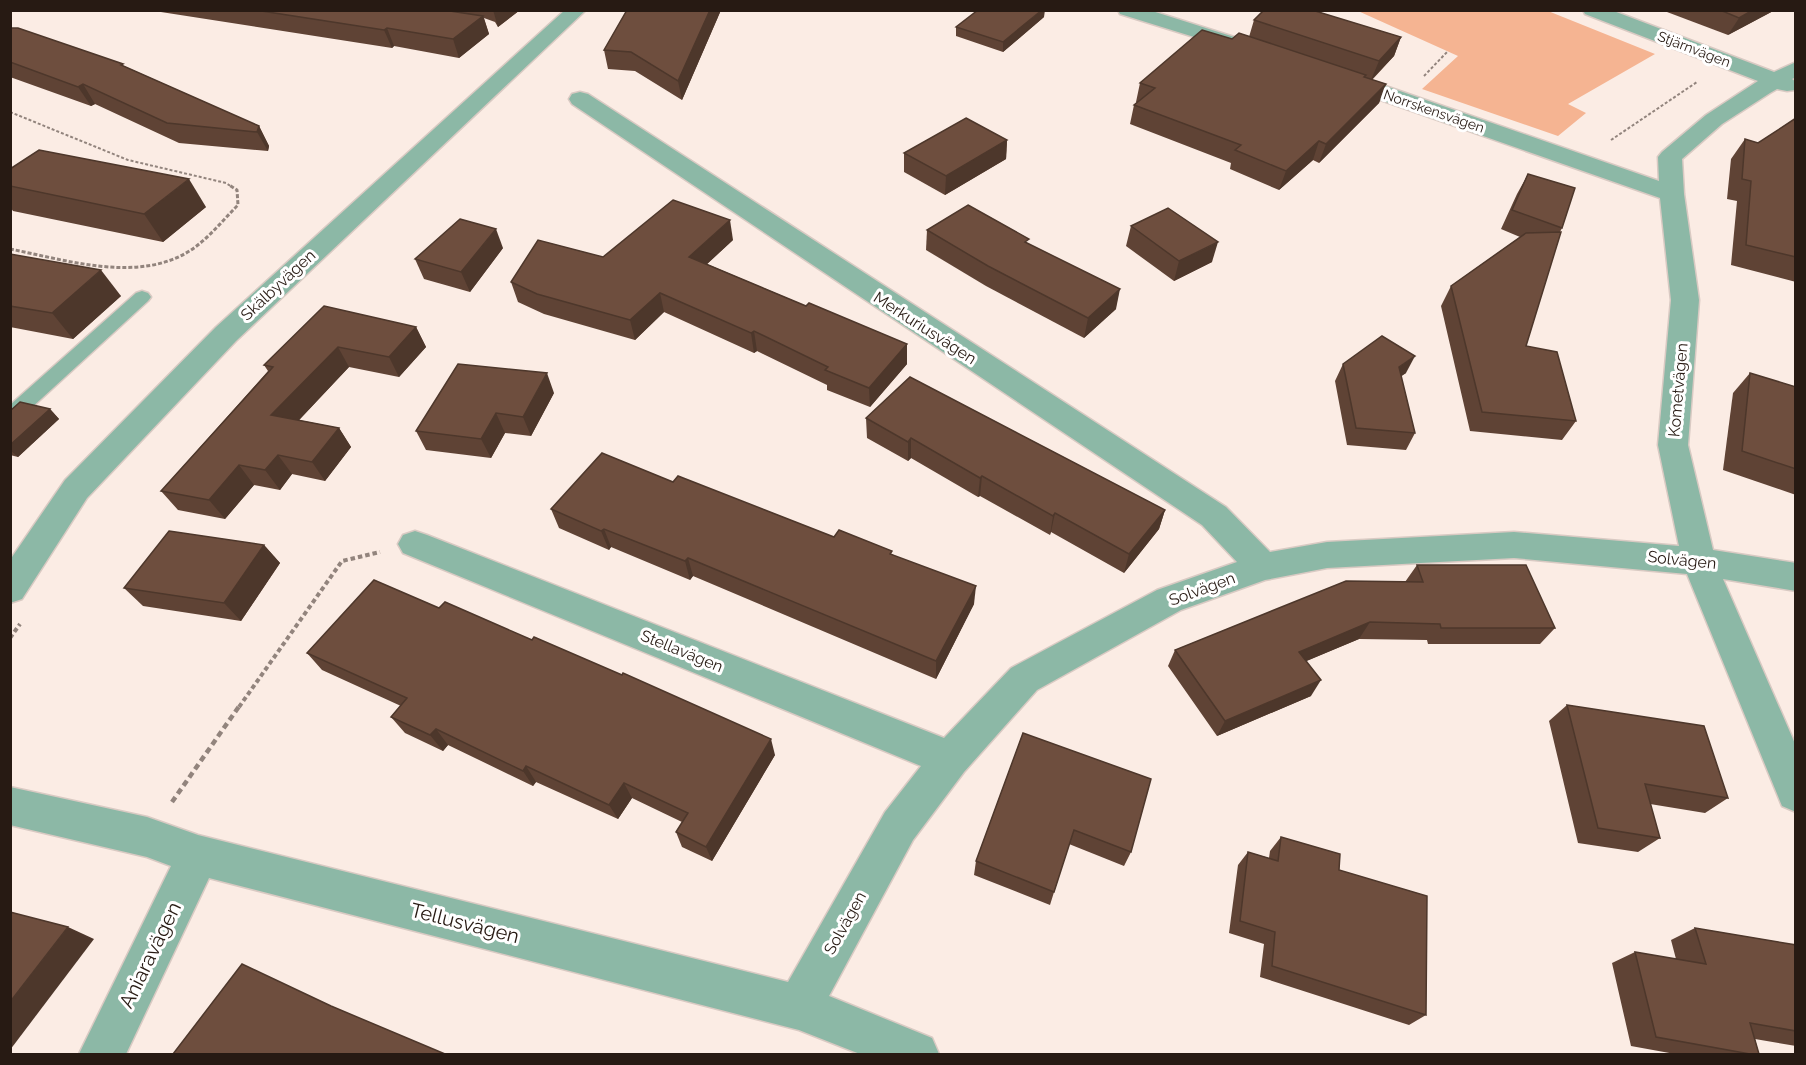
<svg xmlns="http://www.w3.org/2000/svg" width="1806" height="1065" font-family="Raleway,sans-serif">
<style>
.green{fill:#f5b492}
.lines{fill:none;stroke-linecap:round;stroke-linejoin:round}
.service-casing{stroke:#d9cac3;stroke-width:3}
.minor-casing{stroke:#d9cac3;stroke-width:3}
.tertiary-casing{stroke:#d9cac3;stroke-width:3}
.path-far3{stroke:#92847d;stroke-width:2;stroke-dasharray:3 2;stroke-linecap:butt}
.path-far2{stroke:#92847d;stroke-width:3;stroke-dasharray:4 2;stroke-linecap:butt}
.path-far1{stroke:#92847d;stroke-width:4;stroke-dasharray:4.5 3;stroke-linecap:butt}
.path{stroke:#92847d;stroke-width:4.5;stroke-dasharray:6 4;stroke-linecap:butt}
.service{fill:#8cb8a6;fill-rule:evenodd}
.minor{fill:#8cb8a6;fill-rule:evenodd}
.tertiary{fill:#8cb8a6;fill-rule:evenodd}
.wall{fill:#5f4335}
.shaded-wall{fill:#4d372b}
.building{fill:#6e4e3e;stroke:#4d372b;stroke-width:1.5}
.labels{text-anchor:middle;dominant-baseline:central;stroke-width:6;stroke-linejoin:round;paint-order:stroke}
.far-street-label{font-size:14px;fill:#271a13;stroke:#fff}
.street-label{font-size:16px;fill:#271a13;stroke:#fff}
.near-street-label{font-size:20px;fill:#271a13;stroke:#fff}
</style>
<rect width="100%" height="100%" fill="#fbece4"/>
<path class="green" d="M 1358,11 L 1548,11 L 1655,54 L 1568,104 L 1586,113 L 1558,136 L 1422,89 L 1458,56 Z"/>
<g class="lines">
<g class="service-casing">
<path id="service" d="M 142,291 L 148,293 L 151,297 L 148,301 L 17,421 L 10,423 L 10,405 L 136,293 Z"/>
</g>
<g class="minor-casing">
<g id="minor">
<path d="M 1118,10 L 1149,10 L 1250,42 L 1253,46 L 1250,50 L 1243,52 L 1236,50 L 1120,14 Z"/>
<path d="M 1583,10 L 1611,10 L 1774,72 L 1796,62 L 1796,77 L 1792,79 L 1796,82 L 1795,90 L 1787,91 L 1777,89 L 1770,93 L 1722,124 L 1682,159 L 1684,194 L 1699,300 L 1688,445 L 1713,550 L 1796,563 L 1796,591 L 1723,579 L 1796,746 L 1796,812 L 1782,806 L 1687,574 L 1514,558 L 1327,568 L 1265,580 L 1181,610 L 1037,690 L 964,772 L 913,840 L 829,996 L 932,1038 L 939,1054 L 860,1054 L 799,1030 L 209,878 L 126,1054 L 79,1054 L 171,866 L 147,857 L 10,825 L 10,787 L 147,817 L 198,835 L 788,982 L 885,812 L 921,766 L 403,553 L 398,544 L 403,535 L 415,531 L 427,535 L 944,738 L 1011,668 L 1157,590 L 1237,562 L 1202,525 L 572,104 L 569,99 L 572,94 L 580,92 L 588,94 L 1226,507 L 1270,552 L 1327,542 L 1514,532 L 1679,546 L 1658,445 L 1671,300 L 1660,198 L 1332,83 L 1329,78 L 1332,73 L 1340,72 L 1348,73 L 1659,181 L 1658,157 L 1662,152 L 1706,115 L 1758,81 L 1585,14 Z"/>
</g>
</g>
<g class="tertiary-casing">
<path id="tertiary" d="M 565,10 L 586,10 L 236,341 L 87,498 L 22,599 L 10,603 L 10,560 L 65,480 L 216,327 Z"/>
</g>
<g class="path-far3">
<path d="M 1424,76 L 1448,51"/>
<path d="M 10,112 L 128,160 L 226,183 L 232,187"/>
<path d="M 1611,140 L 1697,82"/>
</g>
<path class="path-far2" d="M 10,249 C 66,260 139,284 191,250 C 209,238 223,220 238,205 L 237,190 L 229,185"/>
<g class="path-far1">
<path d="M 10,638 L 20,624"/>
<path d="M 239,707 L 342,561 L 380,552"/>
</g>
<path class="path" d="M 172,802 L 240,705"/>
<use href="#service" class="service"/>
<use href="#minor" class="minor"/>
<use href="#tertiary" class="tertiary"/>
</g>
<g class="wall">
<path d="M 148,10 L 520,10 L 498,27 L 495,22 L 484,18 L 489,34 L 459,58 L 394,46 L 392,48 Z"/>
<path d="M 627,10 L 721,10 L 682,100 L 635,71 L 608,69 L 604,50 Z"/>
<path d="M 1668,10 L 1775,10 L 1728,35 L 1667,12 Z"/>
<path d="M 1044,17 L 1003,52 L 956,36 L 956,27 Z"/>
<path d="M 1254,20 L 1401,37 L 1394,56 L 1372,80 L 1386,84 L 1379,103 L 1319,163 L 1313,160 L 1279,190 L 1230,169 L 1231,163 L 1130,124 L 1134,105 L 1137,102 L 1136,102 L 1140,83 L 1232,39 L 1249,37 Z"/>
<path d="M 10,28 L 124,66 L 259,126 L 269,146 L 268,151 L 179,143 L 95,104 L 91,106 L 10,77 Z"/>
<path d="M 1796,118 L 1796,282 L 1731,265 L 1737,201 L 1727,199 L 1731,159 L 1745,139 L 1758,143 Z"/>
<path d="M 1007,140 L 1006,159 L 945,195 L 904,172 L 904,153 Z"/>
<path d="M 10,169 L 206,207 L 163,242 L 13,211 L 10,207 Z"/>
<path d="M 1528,174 L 1562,228 L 1560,232 L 1526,346 L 1576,421 L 1562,440 L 1470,431 L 1441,306 L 1451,286 L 1520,237 L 1501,229 L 1517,194 Z"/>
<path d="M 1131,226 L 1212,262 L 1174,281 L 1126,246 Z"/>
<path d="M 927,230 L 1028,244 L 1116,309 L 1084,338 L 986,286 L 926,250 Z"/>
<path d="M 733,240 L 707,264 L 806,306 L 907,344 L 907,364 L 870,407 L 827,390 L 827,385 L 757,351 L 754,353 L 664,312 L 635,340 L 544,314 L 518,302 L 511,282 L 603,257 Z"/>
<path d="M 503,248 L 470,292 L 424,279 L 415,259 Z"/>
<path d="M 10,254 L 121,296 L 73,339 L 10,327 Z"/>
<path d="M 416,327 L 426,347 L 399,377 L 349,367 L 299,420 L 339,428 L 351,447 L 325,481 L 292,474 L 280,490 L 254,485 L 225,519 L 178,510 L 161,491 L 268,371 L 264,365 Z"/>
<path d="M 1343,364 L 1406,373 L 1401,376 L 1415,433 L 1406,450 L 1347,445 L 1335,381 Z"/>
<path d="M 1750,373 L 1796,387 L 1796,495 L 1723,470 L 1733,393 Z"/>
<path d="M 554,393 L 531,436 L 505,433 L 491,458 L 426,450 L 416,431 Z"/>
<path d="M 50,409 L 59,419 L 18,457 L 10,455 L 10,411 Z"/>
<path d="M 866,418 L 1165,510 L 1159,529 L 1124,573 L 1051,532 L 1050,535 L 980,496 L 978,497 L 911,458 L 908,461 L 867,438 Z"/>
<path d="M 673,482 L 834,537 L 892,554 L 974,604 L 936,679 L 693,576 L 690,580 L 611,547 L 609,550 L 559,528 L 551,509 Z"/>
<path d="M 264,545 L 280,563 L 241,621 L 143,606 L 124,588 Z"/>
<path d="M 1417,565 L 1555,628 L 1540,644 L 1428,644 L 1427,640 L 1359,639 L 1306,661 L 1311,696 L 1217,736 L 1168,666 L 1175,650 L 1405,582 Z"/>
<path d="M 307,653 L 775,755 L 712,861 L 682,847 L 676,832 L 682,822 L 632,798 L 618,819 L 536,782 L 533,786 L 448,745 L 443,751 L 405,733 L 391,717 L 401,706 L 322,670 Z"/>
<path d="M 1567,705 L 1728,798 L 1705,813 L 1650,804 L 1660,838 L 1638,852 L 1578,843 L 1549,721 Z"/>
<path d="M 1023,733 L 1131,852 L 1124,866 L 1069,844 L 1050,905 L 974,875 L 976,861 Z"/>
<path d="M 1281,837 L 1339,870 L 1426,1015 L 1409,1025 L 1260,977 L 1264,944 L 1229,933 L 1238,865 L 1248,852 L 1269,858 L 1270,851 Z"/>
<path d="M 1695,928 L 1796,945 L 1796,1046 L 1755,1039 L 1759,1054 L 1675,1054 L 1631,1046 L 1612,963 L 1635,952 L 1676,959 L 1671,940 Z"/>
</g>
<g class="shaded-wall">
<path d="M 493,10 L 520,10 L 498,27 Z"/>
<path d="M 710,10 L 721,10 L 682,100 L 678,81 Z"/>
<path d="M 1042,10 L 1045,10 L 1044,17 L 1003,52 L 1003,42 Z"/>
<path d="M 1753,10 L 1775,10 L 1728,35 L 1739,18 Z"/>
<path d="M 483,16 L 489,34 L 459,58 L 453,39 Z"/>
<path d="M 387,28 L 394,46 L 392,48 L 384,30 Z"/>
<path d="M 1401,37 L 1394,56 L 1371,80 L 1379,61 Z"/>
<path d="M 83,84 L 95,104 L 91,106 L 78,87 Z"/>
<path d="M 1386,84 L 1379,103 L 1319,163 L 1326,144 Z"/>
<path d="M 259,126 L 269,146 L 268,151 L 257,132 Z"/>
<path d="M 1007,140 L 1006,159 L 945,195 L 946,176 Z"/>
<path d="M 1319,141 L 1313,160 L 1279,190 L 1286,171 Z"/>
<path d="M 189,179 L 206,207 L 163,242 L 144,214 Z"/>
<path d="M 730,220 L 733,240 L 693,277 L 689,257 Z"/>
<path d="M 496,229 L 503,248 L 470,292 L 461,272 Z"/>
<path d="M 1218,242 L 1212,262 L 1174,281 L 1179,261 Z"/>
<path d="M 101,270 L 121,296 L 73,339 L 52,313 Z"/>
<path d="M 1120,289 L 1116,309 L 1084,338 L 1088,318 Z"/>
<path d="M 660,293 L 664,312 L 635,340 L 630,320 Z"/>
<path d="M 416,327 L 426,347 L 399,377 L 389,357 Z"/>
<path d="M 754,331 L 757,351 L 754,353 L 751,333 Z"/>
<path d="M 907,344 L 907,364 L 870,407 L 869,388 Z"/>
<path d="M 338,347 L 349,367 L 285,435 L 271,415 Z"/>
<path d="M 1415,356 L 1406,373 L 1390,384 L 1399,367 Z"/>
<path d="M 547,373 L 554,393 L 531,436 L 523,417 Z"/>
<path d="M 50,409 L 59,419 L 18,457 L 10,450 L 10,445 Z"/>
<path d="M 496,413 L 505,433 L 491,458 L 481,439 Z"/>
<path d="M 339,428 L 351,447 L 325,481 L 312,462 Z"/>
<path d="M 911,438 L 911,458 L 908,461 L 908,442 Z"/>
<path d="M 278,455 L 292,474 L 280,490 L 265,470 Z"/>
<path d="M 239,465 L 254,485 L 225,519 L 209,500 Z"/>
<path d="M 982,476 L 980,496 L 978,497 L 980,478 Z"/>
<path d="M 1165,510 L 1159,529 L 1124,573 L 1129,554 Z"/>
<path d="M 1055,513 L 1051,532 L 1050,535 L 1053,516 Z"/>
<path d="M 604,529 L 611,547 L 609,550 L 601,531 Z"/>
<path d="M 264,545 L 280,563 L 241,621 L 224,603 Z"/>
<path d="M 688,558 L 693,576 L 690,580 L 685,561 Z"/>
<path d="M 976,586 L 974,604 L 936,679 L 936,661 Z"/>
<path d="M 1370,622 L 1359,639 L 1290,668 L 1299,652 Z"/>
<path d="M 1321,680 L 1311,696 L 1217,736 L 1225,721 Z"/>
<path d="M 436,729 L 448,745 L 443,751 L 430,735 Z"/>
<path d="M 771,739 L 775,755 L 712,861 L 706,847 Z"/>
<path d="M 526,766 L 536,782 L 533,786 L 523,771 Z"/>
<path d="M 624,783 L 632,798 L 618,819 L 609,805 Z"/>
<path d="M 68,927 L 94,939 L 10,1050 L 10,1002 Z"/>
</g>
<g class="building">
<path d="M 255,10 L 443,10 L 483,16 L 453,39 L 387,28 L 384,30 Z"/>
<path d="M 627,10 L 710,10 L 678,81 L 631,52 L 604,50 Z"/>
<path d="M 978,10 L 1042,10 L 1003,42 L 956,27 Z"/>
<path d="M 1264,10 L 1312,10 L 1401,37 L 1379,61 L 1254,20 Z"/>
<path d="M 1720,10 L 1753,10 L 1739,18 Z"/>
<path d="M 10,28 L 18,28 L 123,64 L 121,65 L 259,126 L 257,132 L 167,123 L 83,84 L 78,87 L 10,62 Z"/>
<path d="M 1202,30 L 1232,39 L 1239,33 L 1366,75 L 1364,77 L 1386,84 L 1326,144 L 1319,141 L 1286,171 L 1235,150 L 1241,145 L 1134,105 L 1155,88 L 1140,83 Z"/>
<path d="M 966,118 L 1007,140 L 946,176 L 904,153 Z"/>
<path d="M 1796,118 L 1796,257 L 1746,245 L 1751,181 L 1742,179 L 1745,139 L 1758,143 Z"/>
<path d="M 39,150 L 189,179 L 144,214 L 10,186 L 10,169 Z"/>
<path d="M 1528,174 L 1575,188 L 1562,228 L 1512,210 Z"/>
<path d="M 673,200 L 730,220 L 689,257 L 806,306 L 809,303 L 907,344 L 869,388 L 825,370 L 828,367 L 754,331 L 751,333 L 660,293 L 630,320 L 537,294 L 511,282 L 538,240 L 603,257 Z"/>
<path d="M 968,205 L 1029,239 L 1025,242 L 1120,289 L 1088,318 L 988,266 L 927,230 Z"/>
<path d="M 1168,208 L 1218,242 L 1179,261 L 1131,226 Z"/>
<path d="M 460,219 L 496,229 L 461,272 L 415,259 Z"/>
<path d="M 1561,232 L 1526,346 L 1557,352 L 1576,421 L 1482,412 L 1451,286 L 1526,233 Z"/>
<path d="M 10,254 L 101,270 L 52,313 L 10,306 Z"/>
<path d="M 324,306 L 416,327 L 389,357 L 338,347 L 271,415 L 339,428 L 312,462 L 278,455 L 265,470 L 239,465 L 209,500 L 161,491 L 273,367 L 264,365 Z"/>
<path d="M 1382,336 L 1415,356 L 1399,367 L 1415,433 L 1356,428 L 1343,364 Z"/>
<path d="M 458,364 L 547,373 L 523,417 L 496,413 L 481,439 L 416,431 Z"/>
<path d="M 1750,373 L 1796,387 L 1796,469 L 1742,451 Z"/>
<path d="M 910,377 L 1165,510 L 1129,554 L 1055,513 L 1053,516 L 982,476 L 980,478 L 911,438 L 908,442 L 866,418 Z"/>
<path d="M 20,402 L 50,409 L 10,445 L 10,411 Z"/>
<path d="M 602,453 L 673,482 L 678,476 L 834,537 L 839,530 L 892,551 L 890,554 L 976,586 L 936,661 L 688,558 L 685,561 L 604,529 L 601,531 L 551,509 Z"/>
<path d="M 169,531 L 264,545 L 224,603 L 124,588 Z"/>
<path d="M 1417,565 L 1526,565 L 1555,628 L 1441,628 L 1440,624 L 1370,622 L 1299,652 L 1321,680 L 1225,721 L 1175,650 L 1346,581 L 1423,582 Z"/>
<path d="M 374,580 L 439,608 L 445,602 L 532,640 L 534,637 L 622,675 L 623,673 L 771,739 L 706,847 L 676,832 L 688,813 L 624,783 L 609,805 L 526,766 L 523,771 L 436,729 L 430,735 L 391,717 L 407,698 L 307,653 Z"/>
<path d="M 1567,705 L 1704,726 L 1728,798 L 1645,784 L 1660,838 L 1598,828 Z"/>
<path d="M 1023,733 L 1151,779 L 1131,852 L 1074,830 L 1054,892 L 976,861 Z"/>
<path d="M 1281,837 L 1340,854 L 1339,870 L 1427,896 L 1426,1015 L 1272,966 L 1275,932 L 1240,921 L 1248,852 L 1278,861 Z"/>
<path d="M 10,912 L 68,927 L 10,1002 Z"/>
<path d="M 1695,928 L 1796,945 L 1796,1031 L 1750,1023 L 1759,1054 L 1750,1054 L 1656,1037 L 1635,952 L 1706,964 Z"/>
<path d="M 242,964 L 331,1006 L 445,1054 L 173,1054 Z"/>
</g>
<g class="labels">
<g class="far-street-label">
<text transform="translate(1694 49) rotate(21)">Stjärnvägen</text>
<text transform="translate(1434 111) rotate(19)">Norrskensvägen</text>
</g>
<g class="street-label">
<text transform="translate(278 285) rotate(-43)">Skälbyvägen</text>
<text transform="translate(925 328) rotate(33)">Merkuriusvägen</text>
<text transform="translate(1678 390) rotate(-85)">Kometvägen</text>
<text transform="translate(1682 560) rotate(6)">Solvägen</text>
<text transform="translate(1202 589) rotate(-20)">Solvägen</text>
<text transform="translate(682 651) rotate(22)">Stellavägen</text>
<text transform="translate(845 923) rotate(-61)">Solvägen</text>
</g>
<g class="near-street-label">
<text transform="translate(465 923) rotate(14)">Tellusvägen</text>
<text transform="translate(150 955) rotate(-64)">Aniaravägen</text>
</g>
</g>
<rect width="1806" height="1065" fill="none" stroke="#271a13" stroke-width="24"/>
</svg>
